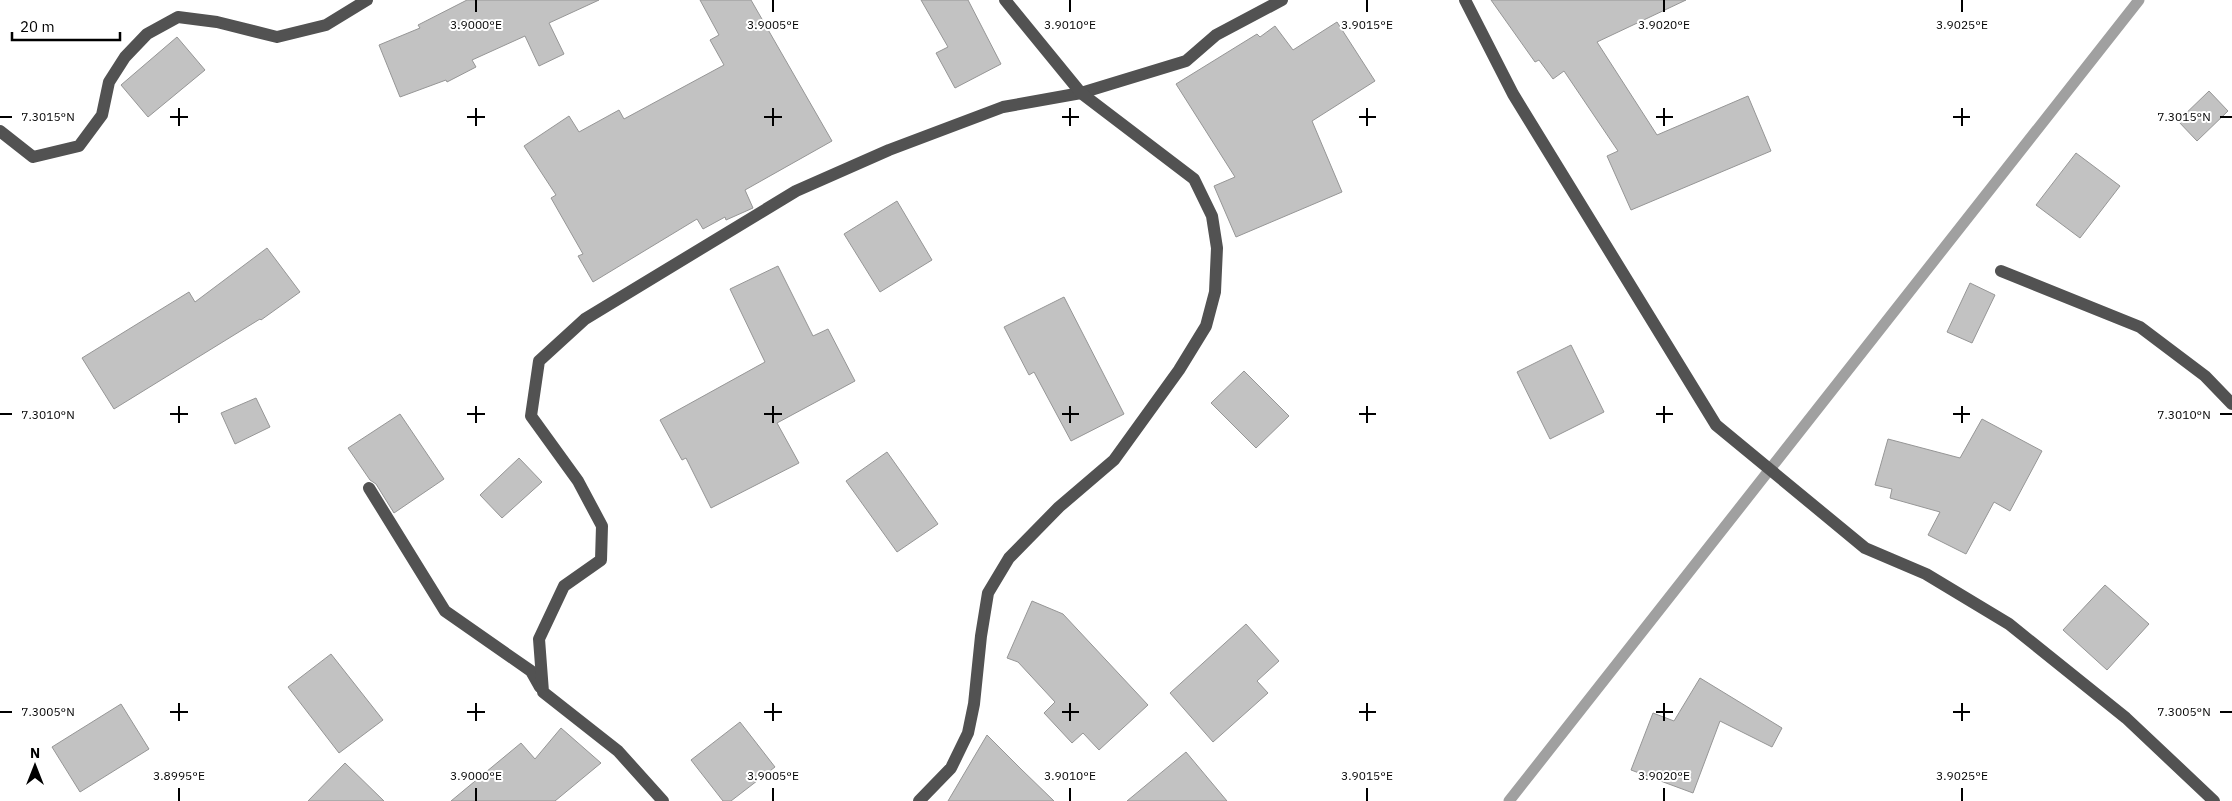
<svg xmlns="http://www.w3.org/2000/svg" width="2232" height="801" font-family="'IBM Plex Sans',sans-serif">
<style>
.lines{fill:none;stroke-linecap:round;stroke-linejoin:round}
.stream{stroke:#a0a0a0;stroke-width:11}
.building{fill:#c2c2c2;stroke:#969696}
.minor{stroke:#525252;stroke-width:12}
.ticks{fill:none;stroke:#000;stroke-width:2}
.ticks-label{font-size:12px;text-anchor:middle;fill:#000;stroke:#fff;stroke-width:4;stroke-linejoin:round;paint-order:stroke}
</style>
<rect width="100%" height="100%" fill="#fff"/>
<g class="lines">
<path class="stream" d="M 1509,801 L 2139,0"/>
</g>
<g class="building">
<path d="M 467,0 L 599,0 L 549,23 L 564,54 L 539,66 L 525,36 L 472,60 L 476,67 L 447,82 L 446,80 L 400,97 L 379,45 L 420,28 L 418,25 Z"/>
<path d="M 700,0 L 751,0 L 832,141 L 745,190 L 753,208 L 726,220 L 725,217 L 703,229 L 697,219 L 593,282 L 578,256 L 583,254 L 551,198 L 556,195 L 524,146 L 569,116 L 579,132 L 619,110 L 624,119 L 724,65 L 710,40 L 719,35 Z"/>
<path d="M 921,0 L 968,0 L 1001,64 L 955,88 L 936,53 L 948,47 Z"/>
<path d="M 1491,0 L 1686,0 L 1597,42 L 1657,135 L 1748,96 L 1771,151 L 1631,210 L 1607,156 L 1618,151 L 1564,71 L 1553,79 L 1539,60 L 1535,62 Z"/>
<path d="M 1337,22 L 1375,81 L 1312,121 L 1342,192 L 1236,237 L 1214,186 L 1235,177 L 1176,84 L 1257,34 L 1260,37 L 1275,26 L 1293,50 Z"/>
<path d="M 177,37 L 205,70 L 148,117 L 121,85 Z"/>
<path d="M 2209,91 L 2228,111 L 2197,141 L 2178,121 Z"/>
<path d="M 2076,153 L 2120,186 L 2080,238 L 2036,205 Z"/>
<path d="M 897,201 L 932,260 L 880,292 L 844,234 Z"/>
<path d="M 267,248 L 300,292 L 261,320 L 260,319 L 114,409 L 82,358 L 189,292 L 195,302 Z"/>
<path d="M 778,266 L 813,336 L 828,329 L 855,381 L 777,423 L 799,463 L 711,508 L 686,458 L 682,460 L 660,420 L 765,362 L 730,289 Z"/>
<path d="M 1970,283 L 1995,295 L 1972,343 L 1947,332 Z"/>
<path d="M 1064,297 L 1124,414 L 1071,441 L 1034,372 L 1029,375 L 1004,327 Z"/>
<path d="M 1571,345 L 1604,412 L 1550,439 L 1517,372 Z"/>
<path d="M 1244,371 L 1289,416 L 1256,448 L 1211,403 Z"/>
<path d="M 256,398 L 270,427 L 235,444 L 221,413 Z"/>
<path d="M 400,414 L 444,479 L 394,513 L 376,484 L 370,480 L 348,448 Z"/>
<path d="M 1982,419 L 2042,451 L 2010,511 L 1994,502 L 1966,554 L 1928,535 L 1940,512 L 1890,498 L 1892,489 L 1875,485 L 1888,439 L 1960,458 Z"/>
<path d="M 887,452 L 938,524 L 897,552 L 846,481 Z"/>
<path d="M 519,458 L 542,482 L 502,518 L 480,495 Z"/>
<path d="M 2105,585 L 2149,624 L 2107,670 L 2063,630 Z"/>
<path d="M 1032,601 L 1063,614 L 1148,705 L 1099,750 L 1083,733 L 1072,743 L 1044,713 L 1055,702 L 1018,662 L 1007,658 Z"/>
<path d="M 1246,624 L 1279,661 L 1257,681 L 1268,693 L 1213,742 L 1170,693 Z"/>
<path d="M 331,654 L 383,720 L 339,753 L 288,687 Z"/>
<path d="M 1700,678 L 1782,728 L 1772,747 L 1720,721 L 1693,793 L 1631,770 L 1653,713 L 1674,721 Z"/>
<path d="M 121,704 L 149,749 L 80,792 L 52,747 Z"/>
<path d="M 740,722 L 775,767 L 731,801 L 723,801 L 691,760 Z"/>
<path d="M 561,728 L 601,763 L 555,801 L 451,801 L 521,743 L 535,759 Z"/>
<path d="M 987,735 L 1021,769 L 1054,801 L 948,801 Z"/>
<path d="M 1186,752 L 1227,801 L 1127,801 Z"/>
<path d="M 345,763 L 384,801 L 308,801 Z"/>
</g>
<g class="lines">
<g class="minor">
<path d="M 1465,0 L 1513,94 L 1716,425 L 1865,548 L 1926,574 L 2009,624 L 2126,718 L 2214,801"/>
<path d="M 0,131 L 33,157 L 79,146 L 102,115 L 109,82 L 125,57 L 147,34 L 178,17 L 217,22 L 277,37 L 326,25 L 367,0"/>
<path d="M 2001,271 L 2140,327 L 2205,376 L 2232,404"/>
<path d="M 369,488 L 445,611 L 531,671 L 540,687"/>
<path d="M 663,801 L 618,751 L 543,692 L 539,639 L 564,586 L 601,560 L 602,526 L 578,481 L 531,416 L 539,361 L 585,319 L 796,191 L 889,150 L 1003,107 L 1081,93 L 1186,61 L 1216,35 L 1282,0"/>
<path d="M 919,801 L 951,768 L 968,733 L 974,704 L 981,636 L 988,593 L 1009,558 L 1059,507 L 1114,460 L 1179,370 L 1206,326 L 1215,292 L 1217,248 L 1212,216 L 1194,179 L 1081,93 L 1005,0"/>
</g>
</g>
<path class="ticks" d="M 476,0 L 476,12M 773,0 L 773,12M 1070,0 L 1070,12M 1367,0 L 1367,12M 1664,0 L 1664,12M 1962,0 L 1962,12M 179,108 L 179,126M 476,108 L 476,126M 773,108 L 773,126M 1070,108 L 1070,126M 1367,108 L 1367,126M 1664,108 L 1664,126M 1962,108 L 1962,126M 0,117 L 12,117M 170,117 L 188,117M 467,117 L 485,117M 764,117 L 782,117M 1062,117 L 1079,117M 1359,117 L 1376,117M 1656,117 L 1673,117M 1953,117 L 1970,117M 2220,117 L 2232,117M 179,406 L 179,423M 476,406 L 476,423M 773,406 L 773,423M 1070,406 L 1070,423M 1367,406 L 1367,423M 1664,406 L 1664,423M 1962,406 L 1962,423M 0,414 L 12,414M 170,414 L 188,414M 467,414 L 485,414M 764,414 L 782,414M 1062,414 L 1079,414M 1359,414 L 1376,414M 1656,414 L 1673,414M 1953,414 L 1970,414M 2220,414 L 2232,414M 179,703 L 179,721M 476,703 L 476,721M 773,703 L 773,721M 1070,703 L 1070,721M 1367,703 L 1367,721M 1664,703 L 1664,721M 1962,703 L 1962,721M 0,712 L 12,712M 170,712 L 188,712M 467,712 L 485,712M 764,712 L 782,712M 1062,712 L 1079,712M 1359,712 L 1376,712M 1656,712 L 1673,712M 1953,712 L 1970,712M 2220,712 L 2232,712M 179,788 L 179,801M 476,788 L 476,801M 773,788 L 773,801M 1070,788 L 1070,801M 1367,788 L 1367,801M 1664,788 L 1664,801M 1962,788 L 1962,801"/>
<g class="ticks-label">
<text x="476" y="29">3.9000°E</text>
<text x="773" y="29">3.9005°E</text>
<text x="1070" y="29">3.9010°E</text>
<text x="1367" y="29">3.9015°E</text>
<text x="1664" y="29">3.9020°E</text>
<text x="1962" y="29">3.9025°E</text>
<text x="48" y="121">7.3015°N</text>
<text x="2184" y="121">7.3015°N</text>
<text x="48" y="419">7.3010°N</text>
<text x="2184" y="419">7.3010°N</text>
<text x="48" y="716">7.3005°N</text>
<text x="2184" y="716">7.3005°N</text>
<text x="179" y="780">3.8995°E</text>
<text x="476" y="780">3.9000°E</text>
<text x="773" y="780">3.9005°E</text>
<text x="1070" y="780">3.9010°E</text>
<text x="1367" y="780">3.9015°E</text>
<text x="1664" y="780">3.9020°E</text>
<text x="1962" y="780">3.9025°E</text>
</g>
<g transform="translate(35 766)" stroke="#ffffff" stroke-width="4" paint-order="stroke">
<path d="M0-4L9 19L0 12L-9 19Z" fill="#000000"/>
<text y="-8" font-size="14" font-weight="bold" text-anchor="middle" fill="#000000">N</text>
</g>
<path d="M12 32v8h108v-8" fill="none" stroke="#000000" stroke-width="2.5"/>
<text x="20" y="32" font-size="15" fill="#000000" stroke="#ffffff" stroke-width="4" paint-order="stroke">20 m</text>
</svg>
